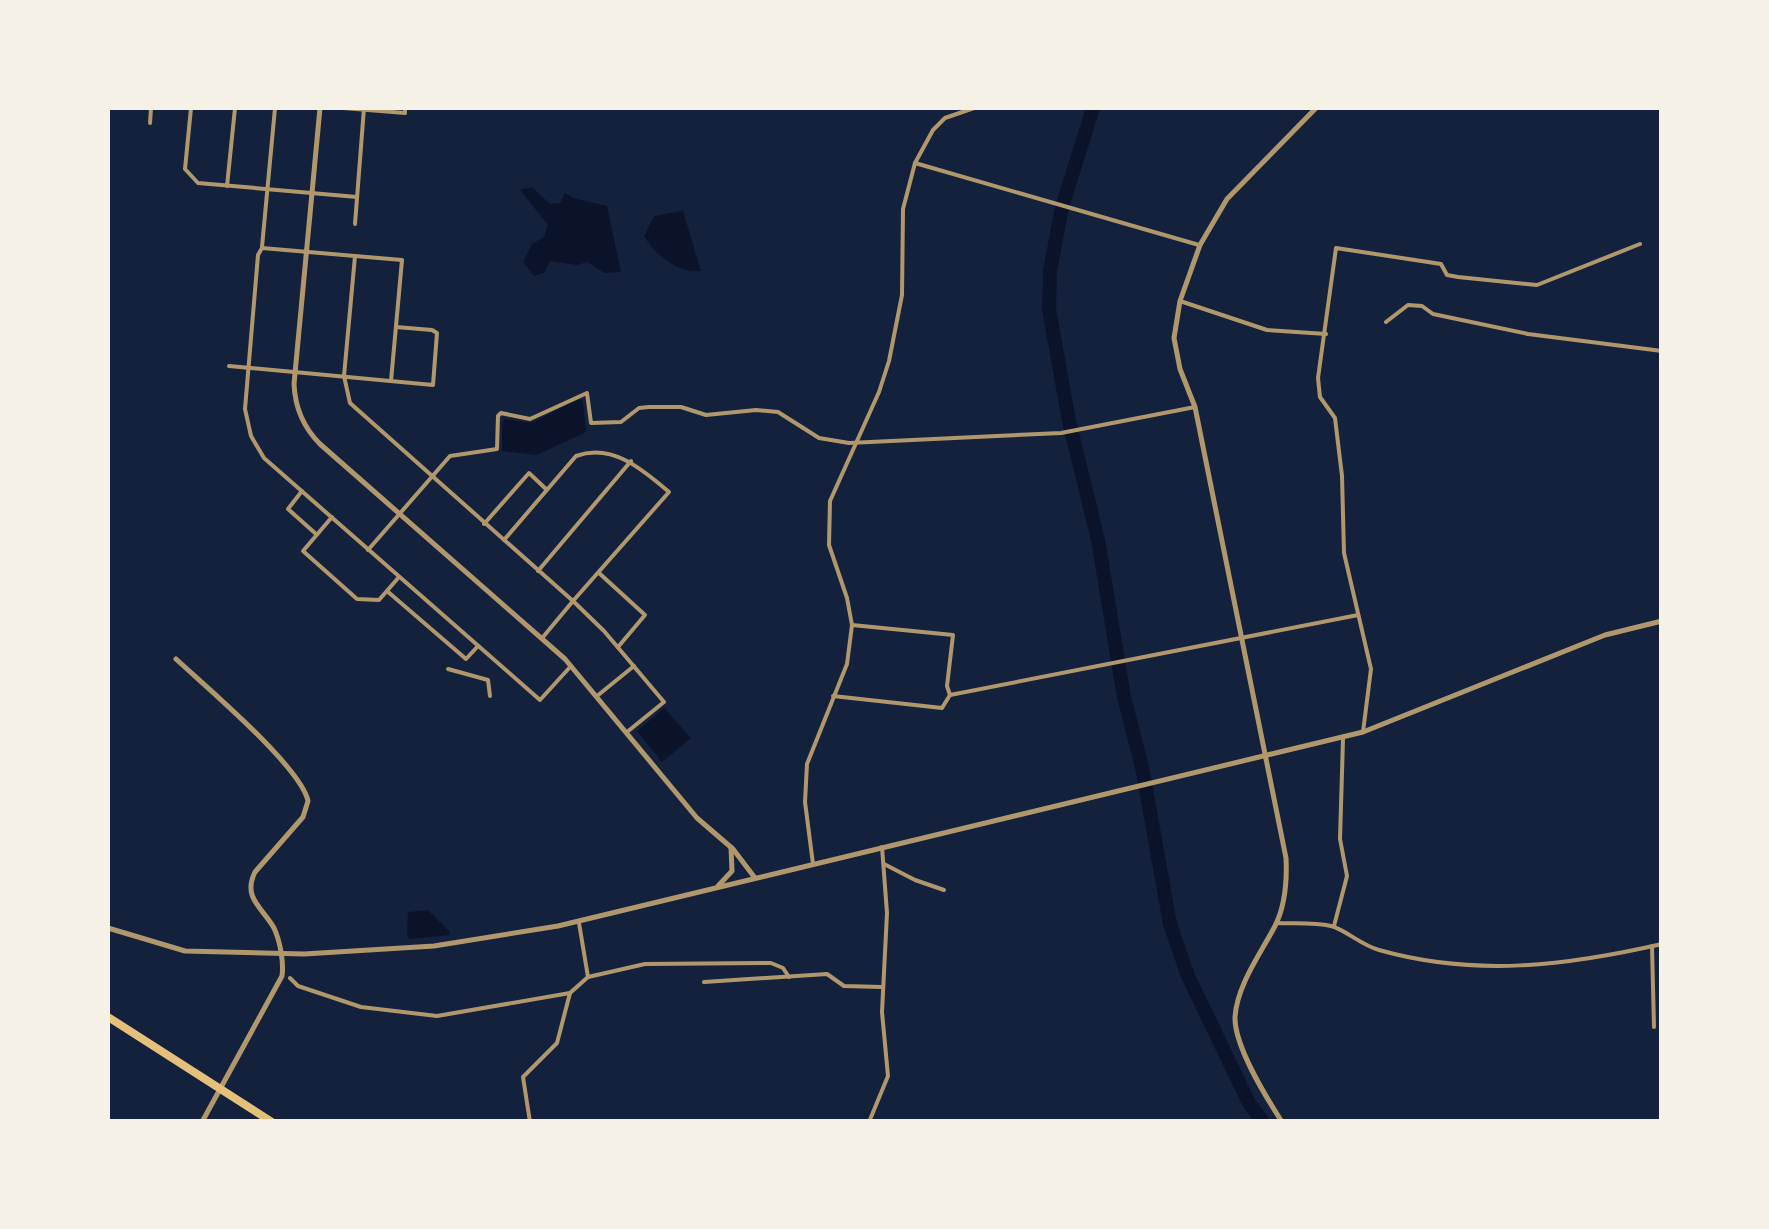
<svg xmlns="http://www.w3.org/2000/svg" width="1769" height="1229" font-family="'Titillium Web',sans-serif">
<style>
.water{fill:#0b132b}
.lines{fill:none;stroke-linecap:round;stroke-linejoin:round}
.river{stroke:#0b132b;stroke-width:14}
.minor{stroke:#b1986c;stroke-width:4}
.tertiary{stroke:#b1986c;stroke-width:5}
.trunk{stroke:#e5c07b;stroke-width:8}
</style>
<rect width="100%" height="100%" fill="#14213d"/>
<g class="water">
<path d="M 532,187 L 550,204 L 560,203 L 565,193 L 573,198 L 607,206 L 621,272 L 605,273 L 587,262 L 577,265 L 550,261 L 544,273 L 534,276 L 523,262 L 532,244 L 544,237 L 548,225 L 520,190 Z"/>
<path d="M 683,211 L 701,271 C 680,275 654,254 644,236 L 654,216 Z"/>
<path d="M 579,399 L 583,401 L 586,432 L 537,455 L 502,451 L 502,423 L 505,419 L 531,423 Z"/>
<path d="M 664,708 L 691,738 L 662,762 L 637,731 Z"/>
<path d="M 428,910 L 450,932 L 449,935 L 410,939 L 407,936 L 408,912 Z"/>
</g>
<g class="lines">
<path class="river" d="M 1093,108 L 1062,207 L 1050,271 L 1049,309 L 1069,421 L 1098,540 L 1124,697 L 1142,767 L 1170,924 L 1188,976 L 1249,1103 L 1263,1122"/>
<g class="minor">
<path d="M 191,108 L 185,169 L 198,183 L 357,197"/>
<path d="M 343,108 L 405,113 L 405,108"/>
<path d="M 150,123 L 151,108"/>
<path d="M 915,163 L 1199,245"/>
<path d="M 227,186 L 235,108"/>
<path d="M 355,224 L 364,108"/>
<path d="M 262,247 L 275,108"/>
<path d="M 355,256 L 402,260 L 391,381"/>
<path d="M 1180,301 L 1267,330 L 1326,334"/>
<path d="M 1386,322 L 1408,305 L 1422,306 L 1433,314 L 1528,334 L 1662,351"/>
<path d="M 229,366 L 433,385 L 437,333 L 432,330 L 396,327"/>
<path d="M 302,491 L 288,509 L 316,534"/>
<path d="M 332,517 L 303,551 L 357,599 L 379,600 L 399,577"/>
<path d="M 484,524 L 529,473 L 546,489"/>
<path d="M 504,540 L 576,456 C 612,443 642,469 669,492 L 573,601 L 604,631 L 664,702 L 627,732"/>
<path d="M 368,550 L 450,456 L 497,449 L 498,416 L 501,413 L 530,419 L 587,393 L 591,423 L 621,422 L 639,408 L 649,407 L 681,407 L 706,415 L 756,410 L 778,412 L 819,438 L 849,443 L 1061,433 L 1195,407"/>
<path d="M 538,571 L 631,461"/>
<path d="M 599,573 L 645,615 L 618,647"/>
<path d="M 387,591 L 466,659 L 478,646"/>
<path d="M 543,637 L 573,601 L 350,403 L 344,376 L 355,256 L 262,248 L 258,255 L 245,409 L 251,436 L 264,458 L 540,700 L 571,666"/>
<path d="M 448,669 L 488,680 L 490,696"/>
<path d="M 950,695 L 1358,615"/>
<path d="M 597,696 L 634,666"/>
<path d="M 833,696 L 942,708 L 950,695 L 947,686 L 953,635 L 852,625"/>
<path d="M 1363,732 L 1371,669 L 1344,553 L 1342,476 L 1335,418 L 1320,397 L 1318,378 L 1336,248 L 1441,264 L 1447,275 L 1458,277 L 1537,285 L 1640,244"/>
<path d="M 813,864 L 805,802 L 807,764 L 847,664 L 852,625 L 847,598 L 829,545 L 830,501 L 879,392 L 889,361 L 902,295 L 903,209 L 915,163 L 933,130 L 945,118 L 974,108"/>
<path d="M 884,864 L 915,880 L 944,890"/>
<path d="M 579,923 L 588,977"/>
<path d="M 1277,923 C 1294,924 1314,922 1331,926 C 1346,930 1361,945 1379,950 C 1475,977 1566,966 1662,944"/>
<path d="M 1334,926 L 1347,876 L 1340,839 L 1343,739"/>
<path d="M 1652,946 L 1654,1027"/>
<path d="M 290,978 L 298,986 L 361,1007 L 437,1016 L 570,993"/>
<path d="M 704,982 L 827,974 L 844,986 L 882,987"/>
<path d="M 530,1122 L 523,1077 L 557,1043 L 570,993 L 588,977 L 645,964 L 771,963 L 783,968 L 789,977"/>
<path d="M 869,1122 L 888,1076 L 882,1012 L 887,913 L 882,847"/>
</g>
<g class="tertiary">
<path d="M 320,108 L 294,384 C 295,408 303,427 320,444 L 565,659 L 697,818 L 733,849 L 755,878"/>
<path d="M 176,659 C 205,686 301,767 308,801 L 303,817 L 255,872 C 242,898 263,908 274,928 C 280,941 284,962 282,976 L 202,1122"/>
<path d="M 718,886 L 732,871 L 731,848"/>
<path d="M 108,928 L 185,951 L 304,954 L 434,946 L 558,926 L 1363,732 L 1605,635 L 1662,621"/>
<path d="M 1282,1122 C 1266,1097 1234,1046 1235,1017 C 1237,985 1261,953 1275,926 C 1285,906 1287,879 1286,858 L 1195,407 L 1180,369 L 1174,338 L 1180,301 L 1200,245 L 1227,199 L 1316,108"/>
</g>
<path class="trunk" d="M 108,1017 L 272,1122"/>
</g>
<rect width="1769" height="1229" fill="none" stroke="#f6f1e7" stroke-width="220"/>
</svg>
